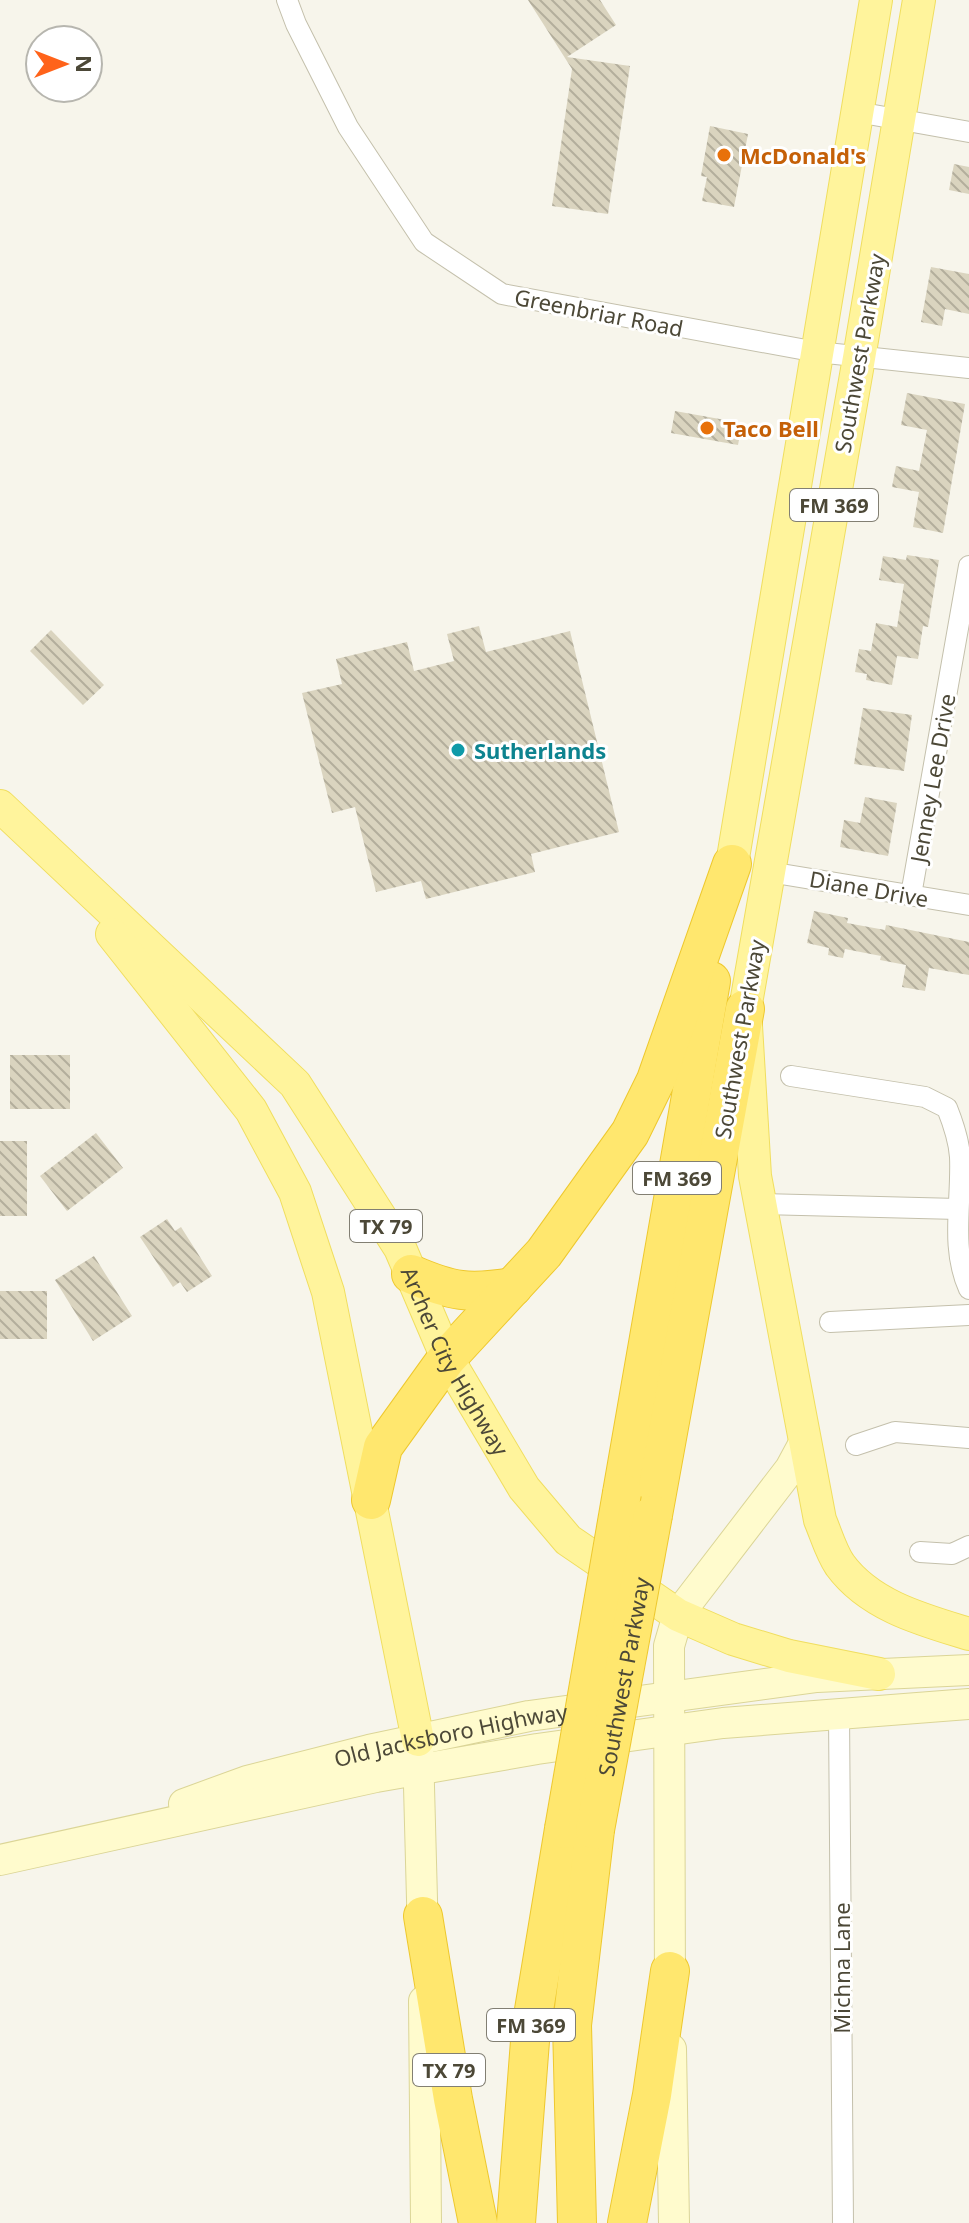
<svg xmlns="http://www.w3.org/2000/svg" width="969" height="2223" font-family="'Noto Sans',sans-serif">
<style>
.building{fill:url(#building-back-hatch)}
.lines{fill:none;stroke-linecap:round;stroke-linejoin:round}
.street-casing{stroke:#c4c0ac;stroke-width:22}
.secondary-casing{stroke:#dbd597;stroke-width:32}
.primary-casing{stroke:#f0de5f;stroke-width:34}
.highway-casing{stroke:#eec82e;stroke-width:40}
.street{stroke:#fff;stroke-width:20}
.secondary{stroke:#fffbcd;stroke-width:30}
.primary{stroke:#fff49c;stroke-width:32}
.highway{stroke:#ffe76e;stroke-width:38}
.highway-bridge-casing{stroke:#eec82e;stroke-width:40;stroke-linecap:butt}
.highway-bridge{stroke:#ffe76e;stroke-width:38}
.food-dot{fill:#e8710a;stroke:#fff;stroke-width:3}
.culture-dot{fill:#0f9aa8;stroke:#fff;stroke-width:3}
.labels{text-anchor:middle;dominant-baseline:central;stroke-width:6;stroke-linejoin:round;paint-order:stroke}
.shield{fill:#fff;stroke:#827f73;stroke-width:2}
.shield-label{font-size:20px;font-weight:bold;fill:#4c4837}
.food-label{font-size:22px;font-weight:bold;fill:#c56008;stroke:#fff;text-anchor:start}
.street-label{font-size:22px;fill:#4c4837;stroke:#fff}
.culture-label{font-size:22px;font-weight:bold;fill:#0d838f;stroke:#fff;text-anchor:start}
</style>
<defs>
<pattern id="building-back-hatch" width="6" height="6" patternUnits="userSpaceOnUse" patternTransform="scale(2)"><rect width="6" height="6" fill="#dad4bf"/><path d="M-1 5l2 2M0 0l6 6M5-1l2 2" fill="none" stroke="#b3ae9c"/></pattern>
</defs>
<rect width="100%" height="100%" fill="#f7f5eb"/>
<g class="building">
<path d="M 528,0 L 600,0 L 616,25 L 567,57 L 630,66 L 608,214 L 552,206 L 572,69 Z"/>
<path d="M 710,126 L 748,134 L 734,207 L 702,201 L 707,177 L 701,176 Z"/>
<path d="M 954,164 L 969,167 L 969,194 L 949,190 Z"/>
<path d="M 931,267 L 969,274 L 969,314 L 945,309 L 942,326 L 921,322 Z"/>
<path d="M 907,393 L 965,404 L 943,533 L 913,527 L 919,492 L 892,487 L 896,466 L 919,471 L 927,430 L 901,425 Z"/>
<path d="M 675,411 L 742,423 L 738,445 L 671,433 Z"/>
<path d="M 907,555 L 939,560 L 928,627 L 923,626 L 918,659 L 897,656 L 892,685 L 866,680 L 867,674 L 855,672 L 859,649 L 871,651 L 876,623 L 897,627 L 904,584 L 879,580 L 883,556 L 906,560 Z"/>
<path d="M 479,626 L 486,652 L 570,631 L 619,832 L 531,854 L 535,872 L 426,899 L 421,881 L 376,892 L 355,807 L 332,813 L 302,693 L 342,684 L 336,659 L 407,642 L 414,671 L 454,661 L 447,634 Z"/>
<path d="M 51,630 L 104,685 L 83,705 L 30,651 Z"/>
<path d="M 863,708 L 912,715 L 904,771 L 854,764 Z"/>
<path d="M 865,797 L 897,803 L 888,856 L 840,847 L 844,820 L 860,823 Z"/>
<path d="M 814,911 L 848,918 L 847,923 L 885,930 L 886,925 L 969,942 L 969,975 L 929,968 L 925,991 L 902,987 L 906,965 L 880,960 L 881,956 L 845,949 L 843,958 L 828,955 L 829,948 L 807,943 Z"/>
<rect x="10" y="1055" width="60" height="54"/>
<path d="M 96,1133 L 123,1168 L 67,1211 L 40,1176 Z"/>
<rect x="0" y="1141" width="27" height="75"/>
<path d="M 167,1219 L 175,1231 L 181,1227 L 212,1276 L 187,1292 L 180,1282 L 173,1287 L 140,1237 Z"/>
<path d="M 94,1256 L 132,1316 L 93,1341 L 55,1280 Z"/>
<rect x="0" y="1291" width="47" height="48"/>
</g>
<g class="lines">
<g class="street-casing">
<g id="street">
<path d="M 287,0 L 296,24 L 348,127 L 424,242 L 502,294 L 817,352 L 969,368"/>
<path d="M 857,112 L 969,132"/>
<path d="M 769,872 L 969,905"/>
<path d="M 911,895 L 969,566"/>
<path d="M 791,1076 L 925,1097 L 947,1108 C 953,1123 959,1141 960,1157 C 962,1202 950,1247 969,1289"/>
<path d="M 760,1204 L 958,1209"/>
<path d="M 830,1322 L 969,1315"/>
<path d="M 856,1445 L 895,1432 L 969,1438"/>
<path d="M 920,1552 L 952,1554 L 969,1546"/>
<path d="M 839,1713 L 843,2223"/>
</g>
</g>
<g class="secondary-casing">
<g id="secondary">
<path d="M 418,1749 L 423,1937"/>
<path id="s1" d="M 184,1804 L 247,1781 L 369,1750 L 529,1716 L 817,1677 L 969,1670"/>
<path d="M 0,1860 L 376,1777 L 537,1749 L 723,1723 L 969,1704"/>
<path d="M 670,1993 L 669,1646 L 678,1615 L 790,1469 L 804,1443"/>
<path d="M 424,2001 L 426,2223"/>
<path d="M 671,2049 L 674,2223"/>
</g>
</g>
<g class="primary-casing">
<g id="primary">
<path d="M 919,0 L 859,358 L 745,1009 L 755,1176 L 820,1520 C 826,1534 831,1552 840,1565 C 870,1606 923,1620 969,1634"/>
<path id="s2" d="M 0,806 L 295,1084 L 400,1248 L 447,1358 L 524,1488 L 568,1540 L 678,1615 L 733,1639 L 789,1656 L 879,1674"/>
<path d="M 732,864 L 876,0"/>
<path d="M 112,934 L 251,1110 L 295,1192 L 328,1292 L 418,1740"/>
</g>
</g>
<g class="highway-casing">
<g id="highway">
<path d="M 411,1274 C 452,1292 469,1294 513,1287"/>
<path d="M 622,1493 L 711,981"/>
<path d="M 371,1500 L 383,1447 L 447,1358 L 544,1253 L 630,1133 L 656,1080 L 732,864"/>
<path d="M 653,1515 L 745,1009"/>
<path d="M 423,1916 L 453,2099 L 478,2223"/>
<path d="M 516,2223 L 531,2028 L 564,1829"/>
<path d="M 577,2223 L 572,2025 L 595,1830"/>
<path d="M 627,2223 L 652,2095 L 670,1971"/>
</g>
</g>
<use href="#street" class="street"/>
<use href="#secondary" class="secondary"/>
<use href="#primary" class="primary"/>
<use href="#highway" class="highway"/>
<g class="highway-bridge-casing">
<g id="highway-bridge">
<path d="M 564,1829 L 622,1493"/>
<path id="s3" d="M 595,1830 L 653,1515"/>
</g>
</g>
<use href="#highway-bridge" class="highway-bridge"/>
</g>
<g class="food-dot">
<circle cx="724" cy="155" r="8"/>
<circle cx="707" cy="428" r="8"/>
</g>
<circle class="culture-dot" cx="458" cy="750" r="8"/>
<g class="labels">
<g class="shield">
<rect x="790" y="489" width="88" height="32" rx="6"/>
<rect x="633" y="1162" width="88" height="32" rx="6"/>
<rect x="350" y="1210" width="72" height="32" rx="6"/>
<rect x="487" y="2009" width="88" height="32" rx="6"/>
<rect x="413" y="2054" width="72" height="32" rx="6"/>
</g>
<g class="shield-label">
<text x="834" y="505">FM 369</text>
<text x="677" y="1178">FM 369</text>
<text x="386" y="1226">TX 79</text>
<text x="531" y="2025">FM 369</text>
<text x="449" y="2070">TX 79</text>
</g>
<g class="food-label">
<text x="740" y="155">McDonald's</text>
<text x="723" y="428">Taco Bell</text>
</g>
<g class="street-label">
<text transform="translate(599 312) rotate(11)">Greenbriar Road</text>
<text transform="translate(859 353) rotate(-80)">Southwest Parkway</text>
<text transform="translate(932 778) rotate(-80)">Jenney Lee Drive</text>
<text transform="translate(869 888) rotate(10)">Diane Drive</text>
<text transform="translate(739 1039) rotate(-80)">Southwest Parkway</text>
<text stroke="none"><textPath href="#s2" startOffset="726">Archer City Highway</textPath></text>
<text stroke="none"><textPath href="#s3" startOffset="156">Southwest Parkway</textPath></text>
<text stroke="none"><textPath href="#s1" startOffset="276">Old Jacksboro Highway</textPath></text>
<text transform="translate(841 1968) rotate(-90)">Michna Lane</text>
</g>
<g class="culture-label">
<text x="474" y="750">Sutherlands</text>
</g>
</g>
<g transform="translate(64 64) rotate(90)"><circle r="38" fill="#ffffff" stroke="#b7b6af" stroke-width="2"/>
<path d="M0-6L14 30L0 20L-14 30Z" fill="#ff631a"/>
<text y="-12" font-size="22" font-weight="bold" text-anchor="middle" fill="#4c4837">N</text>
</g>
</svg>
